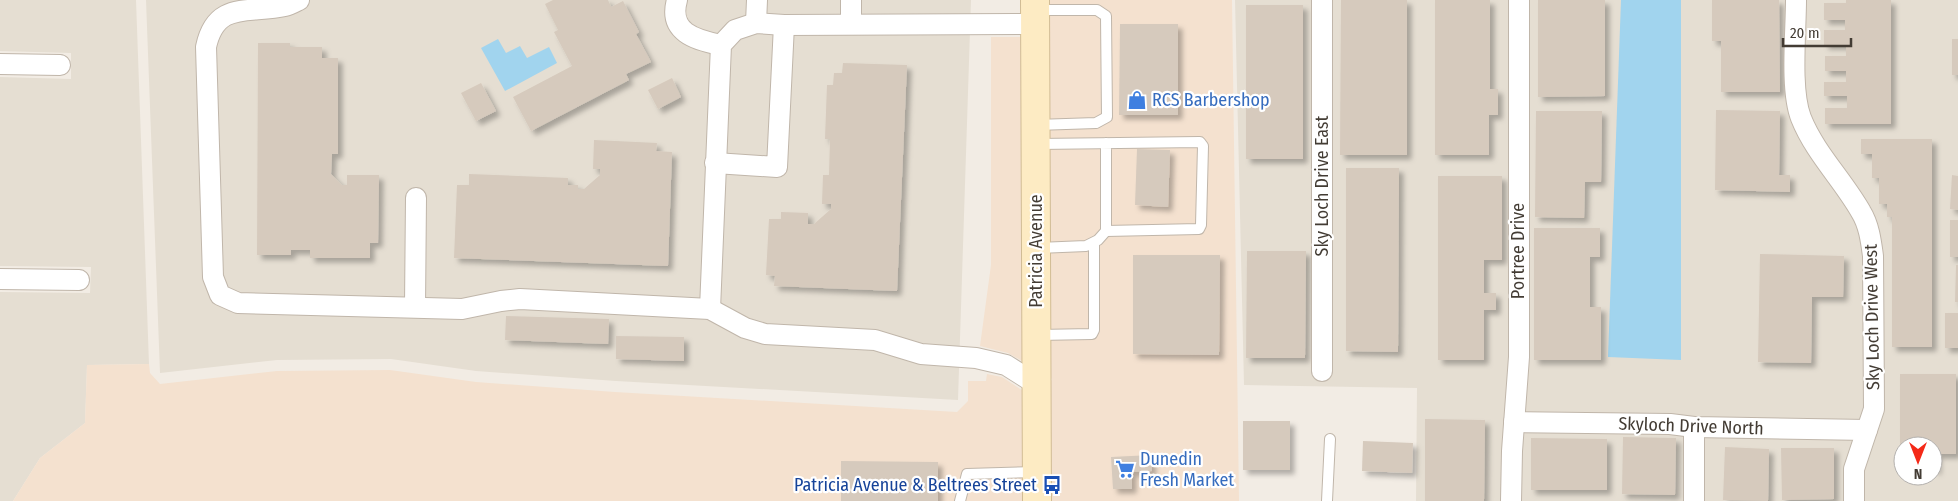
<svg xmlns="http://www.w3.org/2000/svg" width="1958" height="501" font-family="'Fira Sans Condensed',sans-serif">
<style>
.residential{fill:#e5ded2;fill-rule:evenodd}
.commercial{fill:#f4e1cf}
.water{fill:#a1d4ee}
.building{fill:#d6cabd;filter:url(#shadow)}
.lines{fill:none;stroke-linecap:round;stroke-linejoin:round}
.lane-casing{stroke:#c0b6aa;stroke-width:12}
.street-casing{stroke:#c0b6aa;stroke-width:22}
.secondary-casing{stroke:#d1bc95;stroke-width:30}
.lane{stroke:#fff;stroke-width:10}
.street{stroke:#fff;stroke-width:20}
.secondary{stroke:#fdebc3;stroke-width:28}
.labels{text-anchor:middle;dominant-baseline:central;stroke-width:4.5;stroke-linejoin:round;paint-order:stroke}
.shop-label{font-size:18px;fill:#366cbe;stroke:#fff;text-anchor:start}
.street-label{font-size:18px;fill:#433c34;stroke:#fff}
.transit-label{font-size:18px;fill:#164399;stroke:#fff;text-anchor:end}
</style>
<defs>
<filter id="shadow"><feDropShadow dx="4.5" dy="4.5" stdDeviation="2.5" flood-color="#0004"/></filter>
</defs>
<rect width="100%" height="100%" fill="#f2ece4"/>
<g class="residential">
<path d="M 0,0 L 136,0 L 149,364 L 87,365 L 85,423 L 40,458 L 13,501 L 0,501 L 0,292 L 90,293 L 91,267 L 0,266 L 0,77 L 71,79 L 71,53 L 0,51 Z"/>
<path d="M 146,0 L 971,0 L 958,400 L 616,381 L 476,371 L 391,359 L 277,360 L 160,373 Z"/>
<path d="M 1235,0 L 1958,0 L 1958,501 L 1416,501 L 1417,388 L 1244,385 ZM 1903,446 L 1933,446 L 1933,476 L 1903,476 Z"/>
</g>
<g class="commercial">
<path d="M 1046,0 L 1232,0 L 1239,501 L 1048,501 L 1048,387 L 1052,379 L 1048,376 Z"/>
<path d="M 991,37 L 1024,37 L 1024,362 L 1008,353 L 980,346 L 991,265 Z"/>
<path d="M 149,364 L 150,373 L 160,384 L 277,371 L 390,370 L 476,382 L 615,392 L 957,412 L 968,401 L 968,381 L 986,381 L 987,374 L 1002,377 L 1025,392 L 1025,501 L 13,501 L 40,458 L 85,423 L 87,365 Z"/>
</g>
<g class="water">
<path d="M 1621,0 L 1681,0 L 1681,360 L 1608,357 Z"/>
<path d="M 498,39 L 506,53 L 520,46 L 527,58 L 549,47 L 557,63 L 505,91 L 481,48 Z"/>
</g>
<g class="building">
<path d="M 553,0 L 608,0 L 611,7 L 623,1 L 639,32 L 636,34 L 651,62 L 626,74 L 629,80 L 531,131 L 513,97 L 572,66 L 554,32 L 558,30 L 545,4 Z"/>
<path d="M 1341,0 L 1407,0 L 1407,155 L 1340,155 Z"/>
<path d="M 1435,0 L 1490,0 L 1490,89 L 1498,89 L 1498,115 L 1489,115 L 1489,155 L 1435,155 Z"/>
<path d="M 1538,0 L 1605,0 L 1605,96 L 1538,97 Z"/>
<path d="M 1712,0 L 1779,0 L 1780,92 L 1721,92 L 1721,41 L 1712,41 Z"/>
<path d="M 1846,0 L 1891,0 L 1891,124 L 1825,124 L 1825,108 L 1847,108 L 1847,96 L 1824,96 L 1824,82 L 1846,82 L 1846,71 L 1825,71 L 1825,56 L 1846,56 L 1846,45 L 1824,45 L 1824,30 L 1845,30 L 1845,20 L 1824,20 L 1824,3 L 1846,3 Z"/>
<rect x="1246" y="5" width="57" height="154"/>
<path d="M 1120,24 L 1178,24 L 1178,115 L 1119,115 Z"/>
<rect x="1952" y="39" width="6" height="36"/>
<path d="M 258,43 L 290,43 L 290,47 L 322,47 L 322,58 L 338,58 L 338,154 L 332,154 L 331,174 L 342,185 L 347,185 L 347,175 L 379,175 L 378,243 L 370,243 L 370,258 L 310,258 L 310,250 L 291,250 L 291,255 L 257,255 Z"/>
<path d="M 843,63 L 907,65 L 897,291 L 774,286 L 775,276 L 766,275 L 769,219 L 781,219 L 781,212 L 808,213 L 808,224 L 814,224 L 831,209 L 831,204 L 822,204 L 823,175 L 829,175 L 830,139 L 825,139 L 827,85 L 833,85 L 834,73 L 842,73 Z"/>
<path d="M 672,78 L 681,97 L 658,109 L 648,90 Z"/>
<path d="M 481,83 L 496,111 L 476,121 L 461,93 Z"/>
<path d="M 1716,110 L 1780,111 L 1779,175 L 1790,175 L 1790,192 L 1715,190 Z"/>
<path d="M 1536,111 L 1602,111 L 1601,182 L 1585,182 L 1584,218 L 1535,217 Z"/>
<path d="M 1861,139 L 1932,139 L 1932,347 L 1892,347 L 1892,217 L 1887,217 L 1887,204 L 1879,204 L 1879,178 L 1872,178 L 1872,154 L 1861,154 Z"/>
<path d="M 594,140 L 657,143 L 656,151 L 672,152 L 668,266 L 454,258 L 457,185 L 469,185 L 469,174 L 568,178 L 568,185 L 578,185 L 578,189 L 584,189 L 600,175 L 600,169 L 593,169 Z"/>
<path d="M 1137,149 L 1170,150 L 1168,207 L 1135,205 Z"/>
<path d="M 1346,168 L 1399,168 L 1398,352 L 1346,351 Z"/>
<path d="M 1952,175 L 1958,176 L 1958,210 L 1950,209 Z"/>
<path d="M 1438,176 L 1502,176 L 1502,260 L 1484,260 L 1484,293 L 1496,293 L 1496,310 L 1484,310 L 1484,360 L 1438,360 Z"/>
<rect x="1950" y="220" width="8" height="37"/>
<path d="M 1534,228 L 1600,228 L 1600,257 L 1590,257 L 1590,307 L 1601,307 L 1601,360 L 1534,360 Z"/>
<path d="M 1247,251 L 1306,251 L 1305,358 L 1246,358 Z"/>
<path d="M 1760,254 L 1844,256 L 1843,297 L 1812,297 L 1811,363 L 1758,362 Z"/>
<path d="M 1133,255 L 1220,255 L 1219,355 L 1133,354 Z"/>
<path d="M 1956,265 L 1958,265 L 1958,302 L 1955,302 Z"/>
<rect x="1945" y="313" width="13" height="35"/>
<path d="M 506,316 L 609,319 L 608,344 L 505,340 Z"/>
<path d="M 616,336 L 684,337 L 684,361 L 616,359 Z"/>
<path d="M 1900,374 L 1956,374 L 1956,454 L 1937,454 L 1937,470 L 1933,470 L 1933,446 L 1903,446 L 1903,470 L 1900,470 Z"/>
<path d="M 1425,419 L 1485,420 L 1484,501 L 1425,501 Z"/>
<rect x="1243" y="421" width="47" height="49"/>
<path d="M 1623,437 L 1676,438 L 1675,495 L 1622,494 Z"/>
<path d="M 1531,438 L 1607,439 L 1607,490 L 1531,490 Z"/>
<path d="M 1363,441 L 1413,443 L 1412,473 L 1362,471 Z"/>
<path d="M 1725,447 L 1769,449 L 1768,501 L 1723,500 Z"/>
<path d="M 1781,448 L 1834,448 L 1834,499 L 1782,500 Z"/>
<path d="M 1151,455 L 1152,471 L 1132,472 L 1132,489 L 1113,489 L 1111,457 Z"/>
<path d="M 841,461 L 938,462 L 938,501 L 841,501 Z"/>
</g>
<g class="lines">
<g class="lane-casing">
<g id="lane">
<path d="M 1036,10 L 1097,10 L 1106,16 L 1107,117 L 1096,123 L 1036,125"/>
<path d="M 1038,144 L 1200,142 L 1203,146 L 1201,225 L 1199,229 L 1106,231 L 1106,143"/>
<path d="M 1038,248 L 1086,246 L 1098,240 L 1106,231"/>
<path d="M 1038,335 L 1092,334 L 1094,330 L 1094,244"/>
<path d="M 960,501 L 967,474 L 1036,472"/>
<path d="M 1327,501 L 1330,439"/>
</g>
</g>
<g class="street-casing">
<g id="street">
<path d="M 299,0 C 295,2 290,5 285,6 C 249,14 216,0 206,47 L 213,277 L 220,295 L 238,303 L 462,309 L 501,301 L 520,299 L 710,309 L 745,328 L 765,334 L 875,340 L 921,354 L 976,358 L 1006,365 L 1036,384"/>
<path d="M 677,0 C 668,32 695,40 721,45"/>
<path d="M 851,0 L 851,24"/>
<path d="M 1322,0 L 1322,371"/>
<path d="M 1796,0 C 1796,32 1790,90 1801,118 C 1815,153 1843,180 1861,212 C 1869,225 1871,241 1873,256 L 1874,409 L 1854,469 L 1854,501"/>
<path d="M 756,23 L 757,0"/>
<path d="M 0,64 L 60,65"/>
<path d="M 715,163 L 777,167 L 784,25"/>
<path d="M 0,279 L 79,280"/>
<path d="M 415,306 L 416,198"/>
<path d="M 710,309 L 721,45 L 735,30 L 756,23 L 784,25 L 1035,24"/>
<path d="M 1514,422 L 1670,424 L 1694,427 L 1867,430"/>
<path d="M 1694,427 L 1694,501"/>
<path d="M 1511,501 L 1512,451 L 1519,357 L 1519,0"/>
</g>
</g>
<g class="secondary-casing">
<path id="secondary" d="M 1035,0 L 1037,501"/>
</g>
<use href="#lane" class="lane"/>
<use href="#street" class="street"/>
<use href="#secondary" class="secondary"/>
</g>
<defs>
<g id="shop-bare" transform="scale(1.5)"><path d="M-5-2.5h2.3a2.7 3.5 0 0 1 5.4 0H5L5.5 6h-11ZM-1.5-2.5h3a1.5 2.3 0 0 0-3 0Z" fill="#3f7fe0" stroke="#fff" stroke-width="2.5" paint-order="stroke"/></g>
<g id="supermarket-bare" transform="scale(1.5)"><path d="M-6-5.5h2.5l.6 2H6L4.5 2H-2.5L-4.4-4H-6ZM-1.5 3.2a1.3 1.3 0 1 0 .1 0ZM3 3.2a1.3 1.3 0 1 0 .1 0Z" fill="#3f7fe0" stroke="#fff" stroke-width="2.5" paint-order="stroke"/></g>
<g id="bus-bare" transform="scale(1.5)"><path d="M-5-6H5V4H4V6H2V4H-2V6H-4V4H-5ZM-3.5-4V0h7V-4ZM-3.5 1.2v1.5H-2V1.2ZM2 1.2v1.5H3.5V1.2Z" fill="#1a4fb4" stroke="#fff" stroke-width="2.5" paint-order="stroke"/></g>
</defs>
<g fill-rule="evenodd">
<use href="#shop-bare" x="1137" y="100"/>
<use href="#supermarket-bare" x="1125" y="469"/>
<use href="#bus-bare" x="1052" y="485"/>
</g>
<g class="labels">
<g class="shop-label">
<text x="1152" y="100">RCS Barbershop</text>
<text x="1140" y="459">Dunedin<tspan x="1140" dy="21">Fresh Market</tspan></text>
</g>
<g class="street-label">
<text transform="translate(1322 186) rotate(-90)">Sky Loch Drive East</text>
<text transform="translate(1036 251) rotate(-90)">Patricia Avenue</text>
<text transform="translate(1518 251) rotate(-90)">Portree Drive</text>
<text transform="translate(1872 317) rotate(-91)">Sky Loch Drive West</text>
<text transform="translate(1691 426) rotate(2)">Skyloch Drive North</text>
</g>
<g class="transit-label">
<text x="1037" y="485">Patricia Avenue &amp; Beltrees Street</text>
</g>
</g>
<g transform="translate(1918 461) rotate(180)"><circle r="24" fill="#ffffff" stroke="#b4b1ae"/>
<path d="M0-4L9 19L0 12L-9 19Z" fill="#f42918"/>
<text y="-8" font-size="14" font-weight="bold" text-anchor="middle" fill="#433c34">N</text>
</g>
<path d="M1783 38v8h68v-8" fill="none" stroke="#433c34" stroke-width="2.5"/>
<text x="1790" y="38" font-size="15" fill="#433c34" stroke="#ffffff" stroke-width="4" paint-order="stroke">20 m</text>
</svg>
